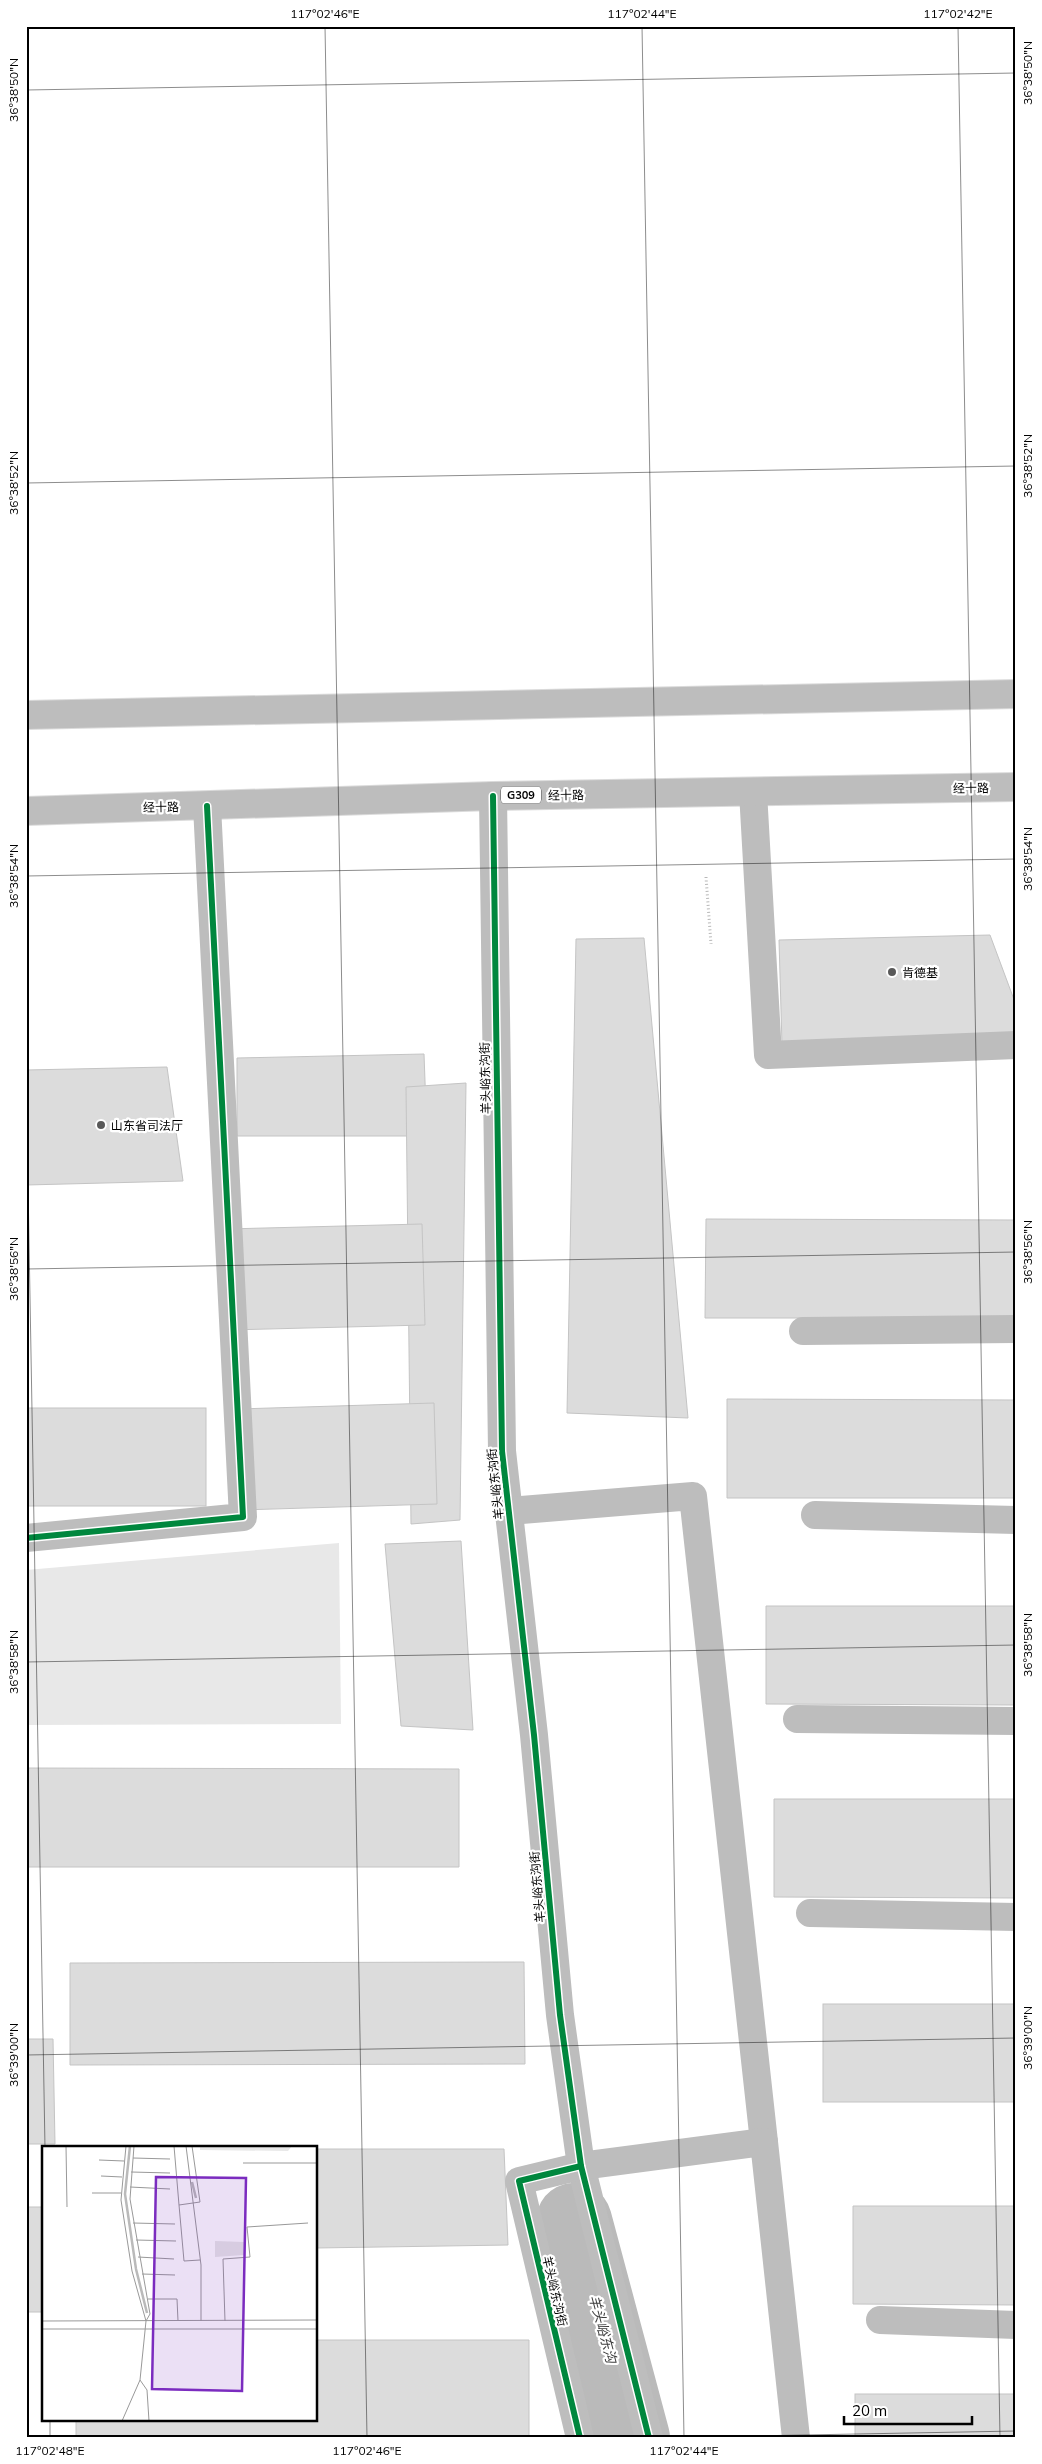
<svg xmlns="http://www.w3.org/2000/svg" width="1042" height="2464" font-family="Mulish,'Noto Sans SC',sans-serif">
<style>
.green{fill:#e8e8e8}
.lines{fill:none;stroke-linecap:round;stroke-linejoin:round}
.river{stroke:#bababa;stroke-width:76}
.building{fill:#dcdcdc;stroke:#c4c4c4}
.highway-casing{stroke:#dbdbdb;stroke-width:30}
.path{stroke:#b8b8b8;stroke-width:3;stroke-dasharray:1 2.5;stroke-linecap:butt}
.minor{stroke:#bdbdbd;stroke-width:28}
.highway{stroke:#bdbdbd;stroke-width:28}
.cycleway-casing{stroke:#fff;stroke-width:9}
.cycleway{stroke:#00873e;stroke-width:6}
.ticks{fill:none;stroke:#000;stroke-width:1;stroke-opacity:0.45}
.poi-dot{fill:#595959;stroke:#fff;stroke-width:2}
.labels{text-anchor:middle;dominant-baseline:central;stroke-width:4.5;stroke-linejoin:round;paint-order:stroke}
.shield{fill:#fff;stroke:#4c4c4c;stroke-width:1}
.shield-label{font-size:11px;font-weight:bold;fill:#000}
.street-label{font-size:12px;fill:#000;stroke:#fff}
.poi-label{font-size:12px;fill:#000;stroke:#fff;text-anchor:start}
.water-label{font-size:14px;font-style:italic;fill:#3e3e3e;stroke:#fff}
.inset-river{fill:none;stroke:#bababa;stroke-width:2.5}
.inset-road{fill:none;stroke:#999;stroke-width:1}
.view{fill:#7b2cbf;fill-opacity:0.15;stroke:#7b2cbf;stroke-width:2.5}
.inset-edge{fill:none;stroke:#000;stroke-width:2.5}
.neatline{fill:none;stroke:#000;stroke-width:2}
.ticks-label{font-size:12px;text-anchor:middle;fill:#000}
</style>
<rect width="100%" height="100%" fill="#fff"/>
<path class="green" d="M 339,1543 L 341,1724 L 26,1725 L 26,1570 Z"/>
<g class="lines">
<path class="river" d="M 574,2221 L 632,2438"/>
</g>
<g class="building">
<path d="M 990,935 L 1016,1005 L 1016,1034 L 782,1045 L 779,940 Z"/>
<path d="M 644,938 L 688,1418 L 567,1413 L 576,939 Z"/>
<path d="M 424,1054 L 427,1136 L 237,1136 L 237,1058 Z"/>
<path d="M 167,1067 L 183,1181 L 26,1185 L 26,1070 Z"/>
<path d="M 466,1083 L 460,1520 L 411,1524 L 406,1087 Z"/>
<path d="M 706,1219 L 1016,1220 L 1016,1318 L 705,1318 Z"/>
<path d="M 422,1224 L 425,1325 L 229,1330 L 226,1229 Z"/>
<path d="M 727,1399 L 1016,1400 L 1016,1498 L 727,1498 Z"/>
<path d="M 434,1403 L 437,1504 L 241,1510 L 238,1409 Z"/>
<rect x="26" y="1408" width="180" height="98"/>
<path d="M 461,1541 L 473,1730 L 401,1726 L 385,1544 Z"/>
<path d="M 766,1606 L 1016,1606 L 1016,1705 L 766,1704 Z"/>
<path d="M 26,1768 L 459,1769 L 459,1867 L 26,1867 Z"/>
<path d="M 774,1799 L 1016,1799 L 1016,1898 L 774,1897 Z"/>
<path d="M 524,1962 L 525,2064 L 70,2065 L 70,1963 Z"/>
<rect x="823" y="2004" width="193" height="98"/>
<path d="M 26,2039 L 53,2039 L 55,2144 L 26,2144 Z"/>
<path d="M 316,2149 L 504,2149 L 508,2245 L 316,2248 Z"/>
<path d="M 853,2206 L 1016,2206 L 1016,2305 L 853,2304 Z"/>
<rect x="26" y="2207" width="18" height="105"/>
<path d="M 316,2340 L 529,2340 L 529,2438 L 76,2438 L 76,2420 L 316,2420 Z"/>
<rect x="855" y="2394" width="161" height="44"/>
</g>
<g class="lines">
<g class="highway-casing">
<g id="highway">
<path d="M 26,715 L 1016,694"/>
<path d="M 26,811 L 493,796 L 1016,787"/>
</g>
</g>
<path class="path" d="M 706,877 L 711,944"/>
<g class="minor">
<path d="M 753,792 L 768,1055 L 1016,1045"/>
<path d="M 493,796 L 502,1451 L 534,1735 L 560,2015 L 581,2166 L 649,2438"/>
<path d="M 803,1331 L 1016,1329"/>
<path d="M 509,1511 L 693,1496 L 764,2142"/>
<path d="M 815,1515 L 1016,1520"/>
<path d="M 26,1538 L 243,1517 L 207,806"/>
<path d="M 797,1719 L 1016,1721"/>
<path d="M 810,1913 L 1016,1917"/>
<path d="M 880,2320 L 1016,2325"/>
<path d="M 580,2438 L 519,2181 L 581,2166 L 764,2142 L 796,2438"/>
</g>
<use href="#highway" class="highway"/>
<g class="cycleway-casing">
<g id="cycleway">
<path d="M 493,796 L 502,1451 L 534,1735 L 560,2015 L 581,2166 L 649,2438"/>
<path d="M 26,1538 L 243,1517 L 207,806"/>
<path d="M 580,2438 L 519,2181 L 581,2166"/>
</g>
</g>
<use href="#cycleway" class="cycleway"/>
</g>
<path class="ticks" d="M 325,26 L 367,2438M 642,26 L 684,2438M 958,26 L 1000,2438M 26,90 L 1016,73M 26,483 L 1016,466M 26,876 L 1016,859M 26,1070 L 45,2148M 26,1269 L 1016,1252M 26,1662 L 1016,1645M 26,2055 L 1016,2038M 50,2420 L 50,2438M 644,2438 L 1016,2431"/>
<g class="poi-dot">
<circle cx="892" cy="972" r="5"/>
<circle cx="101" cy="1125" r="5"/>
</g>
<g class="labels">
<rect class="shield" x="501" y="786.5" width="40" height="17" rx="4"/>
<g class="shield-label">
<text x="521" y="795">G309</text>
</g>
<g class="street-label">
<text transform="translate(971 788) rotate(-1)">经十路</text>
<text transform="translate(566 795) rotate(-1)">经十路</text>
<text transform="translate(161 807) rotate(-1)">经十路</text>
<text transform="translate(485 1078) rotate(-91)">羊头峪东沟街</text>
<text transform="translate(495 1484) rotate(-96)">羊头峪东沟街</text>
<text transform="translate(537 1887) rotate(-95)">羊头峪东沟街</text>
<text transform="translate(555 2291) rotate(77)">羊头峪东沟街</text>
</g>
<g class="poi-label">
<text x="902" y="972">肯德基</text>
<text x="111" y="1125">山东省司法厅</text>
</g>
<g class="water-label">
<text transform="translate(603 2329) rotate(75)">羊头峪东沟</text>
</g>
</g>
<g transform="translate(42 2146)">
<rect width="275" height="275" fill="#fff"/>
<path d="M 158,0 L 250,0 L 246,5 L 158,4 ZM 173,95 L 202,96 L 202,109 L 173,111 Z" fill="#e8e8e8"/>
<path class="inset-river" d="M 88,0 L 83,48 L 94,123 L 105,167M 150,36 L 154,52"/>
<path class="inset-road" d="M 24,0 L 25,61M 84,0 L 79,54 L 90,125 L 104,175M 132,0 L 137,59 L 158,56 L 150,0M 144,0 L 159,119 L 159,175M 91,12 L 128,13M 57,14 L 82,15M 201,17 L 275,17M 89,26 L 128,27M 59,30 L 80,31M 88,41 L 128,43M 50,47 L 79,47M 137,59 L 142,115 L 158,114M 91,77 L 133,78M 94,94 L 134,95M 96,111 L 132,113M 100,128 L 133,129M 106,153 L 135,153 L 136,175M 0,175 L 275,174M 183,175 L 181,113 L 208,111 L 205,81 L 266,77M 0,183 L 275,183M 98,234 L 105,244 L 107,275M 80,275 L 98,234 L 104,175 L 108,168 L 88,53 L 92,0"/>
<path class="view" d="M 114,31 L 204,32 L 200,245 L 110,243 Z"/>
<rect width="275" height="275" class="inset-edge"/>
</g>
<rect width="1042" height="2464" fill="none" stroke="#ffffff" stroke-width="55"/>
<path d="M844 2416v8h128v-8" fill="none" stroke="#000000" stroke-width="2.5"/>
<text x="852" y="2416" font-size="15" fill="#000000" stroke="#ffffff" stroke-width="4" paint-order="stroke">20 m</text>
<rect x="28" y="28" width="986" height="2408" class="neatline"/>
<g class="ticks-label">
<text x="325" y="18">117°02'46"E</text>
<text x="642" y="18">117°02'44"E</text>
<text x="958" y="18">117°02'42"E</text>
<text transform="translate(1028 73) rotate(-90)" y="4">36°38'50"N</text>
<text transform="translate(14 90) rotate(-90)" y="4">36°38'50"N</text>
<text transform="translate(1028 466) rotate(-90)" y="4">36°38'52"N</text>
<text transform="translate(14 483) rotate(-90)" y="4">36°38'52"N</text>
<text transform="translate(1028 859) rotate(-90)" y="4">36°38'54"N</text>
<text transform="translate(14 876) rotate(-90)" y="4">36°38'54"N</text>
<text transform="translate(1028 1252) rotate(-90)" y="4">36°38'56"N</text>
<text transform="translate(14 1269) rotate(-90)" y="4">36°38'56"N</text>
<text transform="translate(1028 1645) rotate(-90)" y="4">36°38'58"N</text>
<text transform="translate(14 1662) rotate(-90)" y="4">36°38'58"N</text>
<text transform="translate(1028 2038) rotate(-90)" y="4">36°39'00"N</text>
<text transform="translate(14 2055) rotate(-90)" y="4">36°39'00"N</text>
<text x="50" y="2455">117°02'48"E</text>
<text x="367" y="2455">117°02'46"E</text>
<text x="684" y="2455">117°02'44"E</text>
</g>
</svg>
